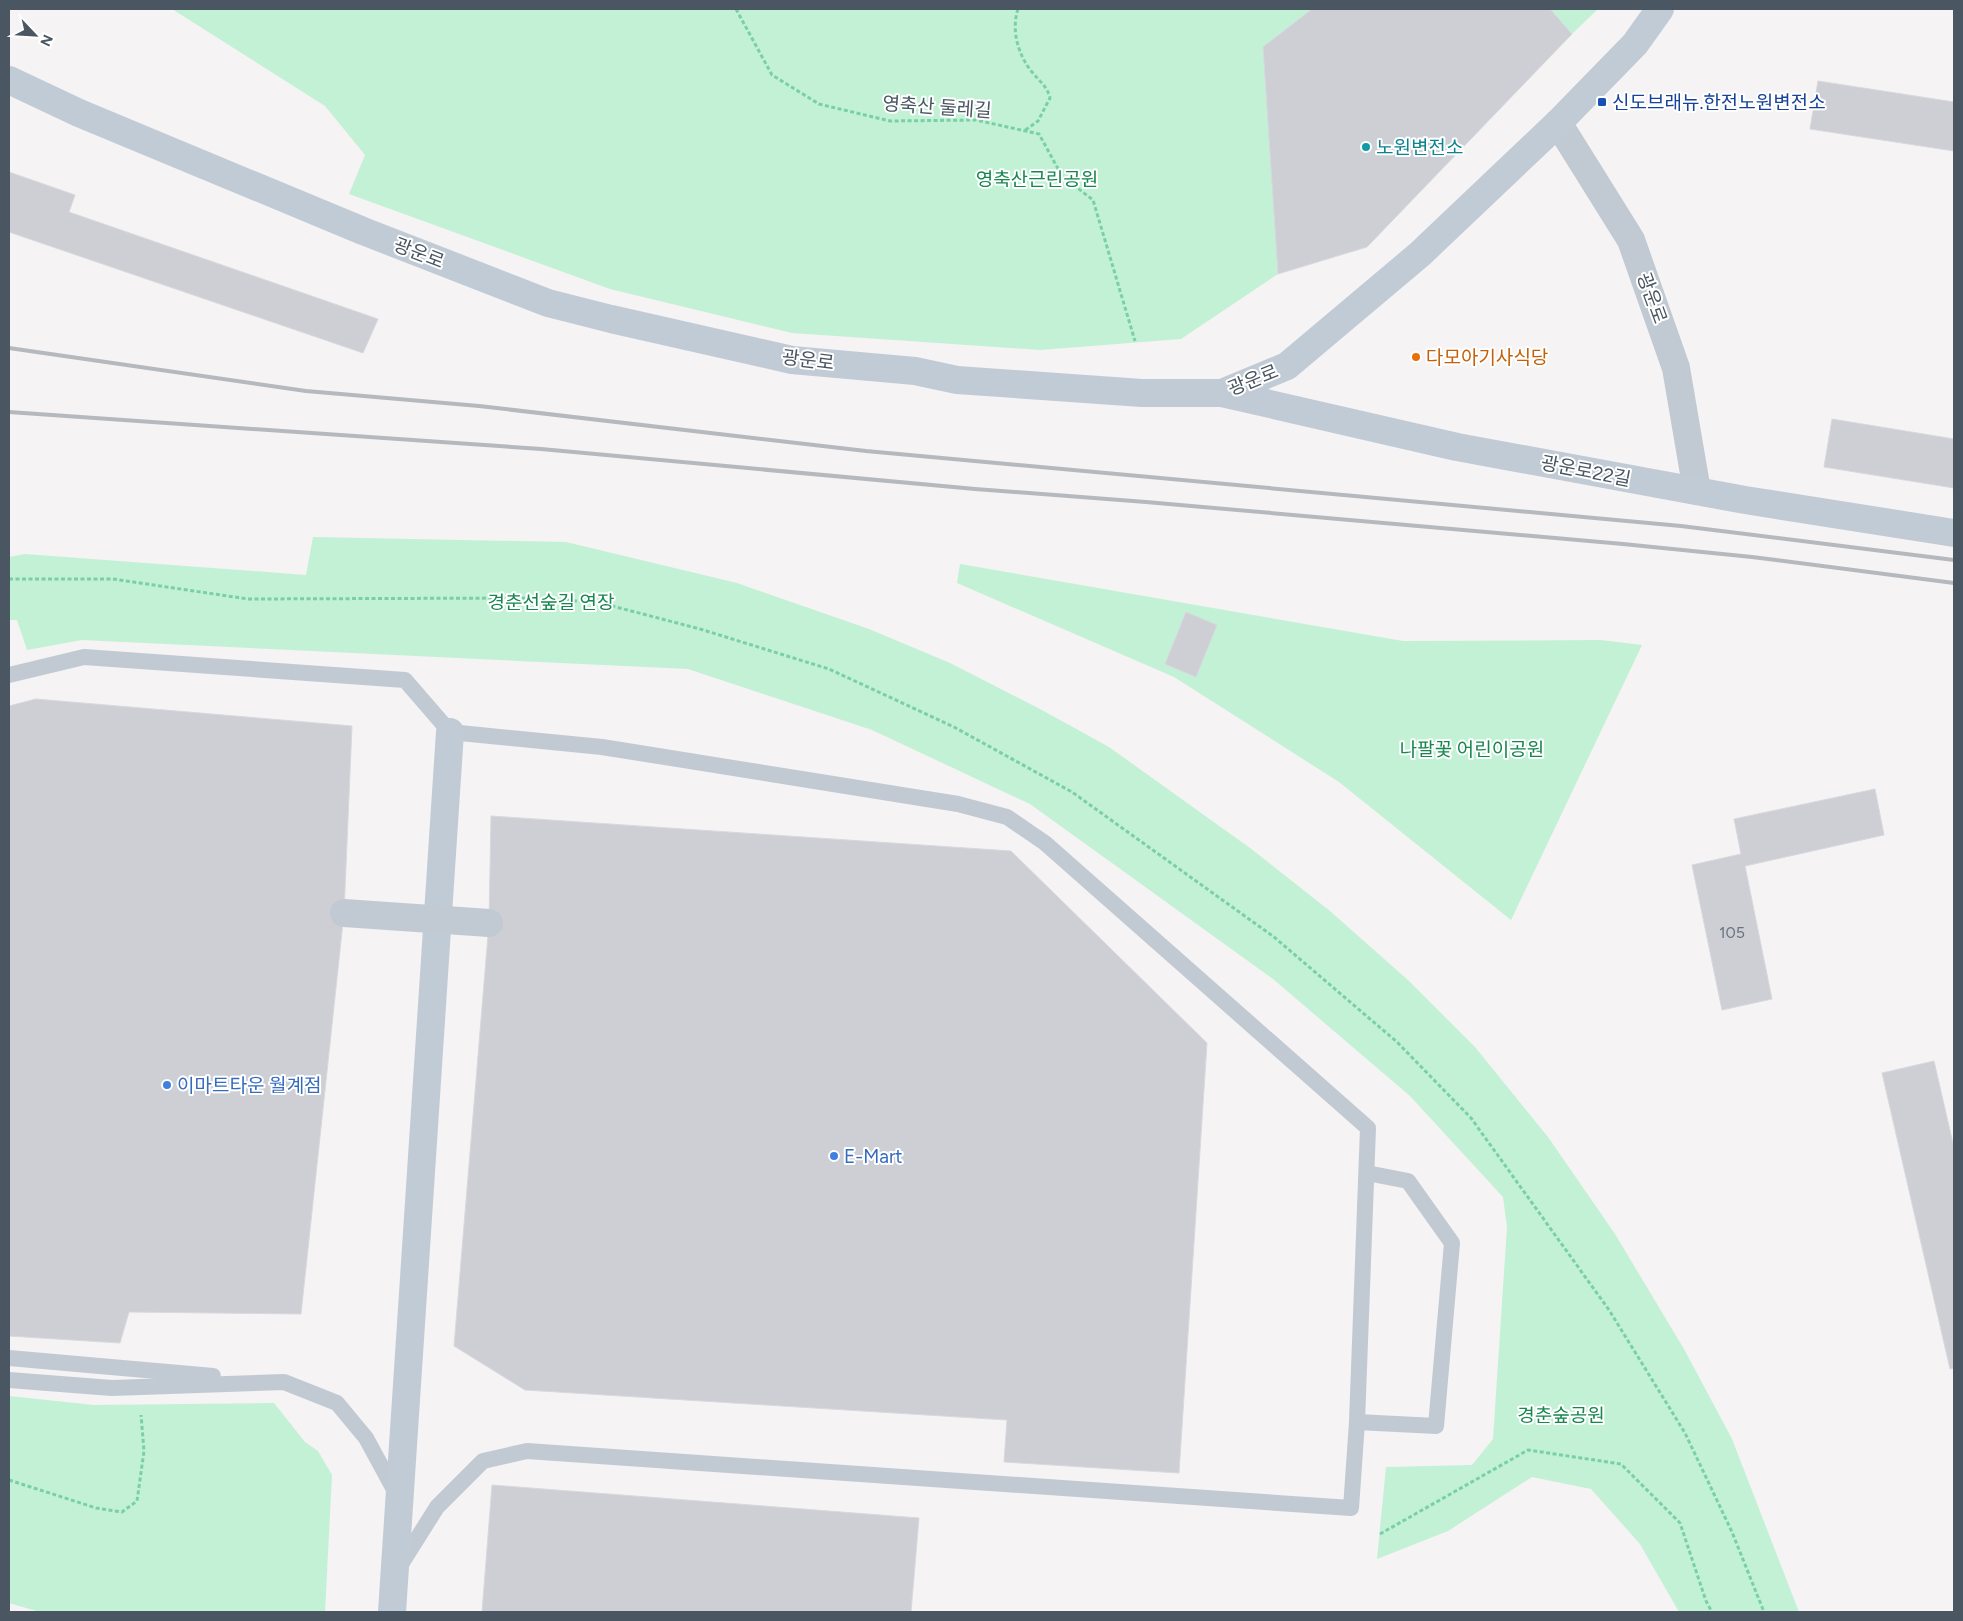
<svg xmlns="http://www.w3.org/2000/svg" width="1963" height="1621" font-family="Figtree,'Noto Sans KR',sans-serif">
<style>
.green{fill:#c3f1d5}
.building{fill:#cdcfd5;stroke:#d7d9de}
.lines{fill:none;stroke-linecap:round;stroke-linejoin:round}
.path{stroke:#7ad0a6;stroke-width:3;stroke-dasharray:4 2.5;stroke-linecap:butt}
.lane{stroke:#c1cad2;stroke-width:16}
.street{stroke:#c1cad2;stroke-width:28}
.secondary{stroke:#c1cbd6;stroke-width:28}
.rail{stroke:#b5b8bd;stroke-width:4}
.street-bridge{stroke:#c1cad2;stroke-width:28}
.transit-dot{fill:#1a4fb4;stroke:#fff;stroke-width:2}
.culture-dot{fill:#0f9aa8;stroke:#fff;stroke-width:2}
.food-dot{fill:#e8710a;stroke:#fff;stroke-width:2}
.shop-dot{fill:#3f7fe0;stroke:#fff;stroke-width:2}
.labels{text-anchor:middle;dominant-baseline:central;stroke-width:4;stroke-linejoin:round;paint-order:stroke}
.number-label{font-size:16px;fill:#6b747e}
.transit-label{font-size:19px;fill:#164399;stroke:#fff;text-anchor:start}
.street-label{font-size:19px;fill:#4a5661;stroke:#fff}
.culture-label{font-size:19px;fill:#0d838f;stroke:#fff;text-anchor:start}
.park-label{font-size:19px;fill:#17864f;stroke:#fff}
.food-label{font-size:19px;fill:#c56008;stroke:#fff;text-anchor:start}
.shop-label{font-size:19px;fill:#366cbe;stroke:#fff;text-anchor:start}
</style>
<rect width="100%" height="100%" fill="#f5f3f3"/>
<g class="green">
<path d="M 172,9 L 1312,9 L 1263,47 L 1272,102 L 1278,274 L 1181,339 L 1040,350 L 792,333 L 610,289 L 349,194 L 365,155 L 325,106 Z"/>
<path d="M 1550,9 L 1598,9 L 1572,34 Z"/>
<path d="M 313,537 L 566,542 L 737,583 L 869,629 L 950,663 L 1040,709 L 1109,747 L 1250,848 L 1330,911 L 1409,981 L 1475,1047 L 1548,1137 L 1615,1234 L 1684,1349 L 1732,1439 L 1799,1612 L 1679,1612 L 1640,1544 L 1591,1489 L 1532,1477 L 1448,1531 L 1377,1559 L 1386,1467 L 1472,1465 L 1493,1439 L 1507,1227 L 1503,1197 L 1410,1096 L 1273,979 L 1030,804 L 872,730 L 688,669 L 82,640 L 27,650 L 17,620 L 9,620 L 9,557 L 25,554 L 306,575 Z"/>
<path d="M 960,564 L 1403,641 L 1600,640 L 1642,645 L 1511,920 L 1339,782 L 1174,677 L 957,583 Z"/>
<path d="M 9,1396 L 94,1405 L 274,1403 L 305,1442 L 318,1451 L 332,1475 L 325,1612 L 40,1612 L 9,1603 Z"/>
</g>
<g class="building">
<path d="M 1312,9 L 1550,9 L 1572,34 L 1367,247 L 1278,274 L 1263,47 Z"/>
<path d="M 1818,81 L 1954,102 L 1954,151 L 1810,129 Z"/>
<path d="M 9,172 L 75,195 L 69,212 L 378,319 L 363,353 L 9,232 Z"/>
<path d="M 1832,419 L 1954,439 L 1954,488 L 1824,467 Z"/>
<path d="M 1186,612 L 1217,625 L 1196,677 L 1165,664 Z"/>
<path d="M 36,699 L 352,726 L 344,913 L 301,1314 L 129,1312 L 120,1343 L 9,1336 L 9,706 Z"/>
<path d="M 1875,789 L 1884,835 L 1745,866 L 1772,999 L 1722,1010 L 1692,865 L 1741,854 L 1734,819 Z"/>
<path d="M 491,816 L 1011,851 L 1207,1043 L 1179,1473 L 1004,1462 L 1007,1420 L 525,1390 L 454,1346 L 489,923 Z"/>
<path d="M 1934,1061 L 1954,1148 L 1954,1368 L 1950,1369 L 1882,1073 Z"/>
<path d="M 492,1485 L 919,1518 L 911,1612 L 482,1612 Z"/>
</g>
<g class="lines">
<g class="path">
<path d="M 736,9 L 772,75 L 819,104 L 890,121 L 976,120 L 1039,134 L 1062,176 L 1093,200 L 1135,341"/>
<path d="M 1018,9 C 1011,30 1018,55 1032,72 C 1040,82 1047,86 1050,98 L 1038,121 L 1024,131"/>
<path d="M 9,579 L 113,579 L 248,599 L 520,598 L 597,602 L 700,629 L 829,669 L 954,727 L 1072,792 L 1274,937 L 1397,1042 L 1471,1118 L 1609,1310 L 1685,1433 L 1732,1532 L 1764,1612"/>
<path d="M 9,1480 L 96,1508 L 122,1512 L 137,1501 L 144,1451 L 141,1415"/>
<path d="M 1380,1534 L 1528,1450 L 1621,1464 L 1680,1523 L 1706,1601 L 1712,1612"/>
</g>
<g class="lane">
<path d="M 9,675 L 84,657 L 405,680 L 450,732 L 602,747 L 958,804 L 1007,817 L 1045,843 L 1368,1128 L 1357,1422 L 1351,1508 L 527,1451 L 483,1461 L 437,1507 L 398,1569"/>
<path d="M 9,1358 L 213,1376"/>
<path d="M 9,1380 L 112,1388 L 284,1382 L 337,1403 L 366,1438 L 397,1495"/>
<path d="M 1357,1422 L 1436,1426 L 1452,1243 L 1408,1181 L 1367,1173"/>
</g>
<path class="street" d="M 1558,123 L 1631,240 L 1676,368 L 1697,491"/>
<g class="secondary">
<path d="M 9,80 L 79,113 L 363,231 L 548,303 L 611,319 L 792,360 L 915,371 L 957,380 L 1142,393 L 1222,393 L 1287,366 L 1420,254 L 1558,123 L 1635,44 L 1660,9"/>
<path d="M 1222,393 L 1457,447 L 1745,500 L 1954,533"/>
<path d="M 392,1612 L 450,732"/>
</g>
<g class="rail">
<path d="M 9,348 L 306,391 L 479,406 L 866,451 L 1681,526 L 1954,560"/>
<path d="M 9,412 L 541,449 L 975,489 L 1146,502 L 1623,544 L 1752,557 L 1954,583"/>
</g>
<path class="street-bridge" d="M 344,913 L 489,923"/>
</g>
<rect class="transit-dot" x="1597" y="97" width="10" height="10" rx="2.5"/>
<circle class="culture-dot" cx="1366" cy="147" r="5"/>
<circle class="food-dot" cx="1416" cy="357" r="5"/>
<g class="shop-dot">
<circle cx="167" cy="1085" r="5"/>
<circle cx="834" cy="1156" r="5"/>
</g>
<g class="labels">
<g class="number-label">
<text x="1732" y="932">105</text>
</g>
<g class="transit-label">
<text x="1612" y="102">신도브래뉴.한전노원변전소</text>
</g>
<g class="street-label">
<text transform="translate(937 107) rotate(4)">영축산 둘레길</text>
<text transform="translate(419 253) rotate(21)">광운로</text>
<text transform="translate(1652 298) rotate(70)">광운로</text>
<text transform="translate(808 360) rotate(7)">광운로</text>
<text transform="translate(1253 380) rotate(-22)">광운로</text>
<text transform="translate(1586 471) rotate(11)">광운로22길</text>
</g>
<g class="culture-label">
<text x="1376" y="147">노원변전소</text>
</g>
<g class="park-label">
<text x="1037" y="179">영축산근린공원</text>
<text x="551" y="602">경춘선숲길 연장</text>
<text x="1472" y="749">나팔꽃 어린이공원</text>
<text x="1561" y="1415">경춘숲공원</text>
</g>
<g class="food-label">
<text x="1426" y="357">다모아기사식당</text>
</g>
<g class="shop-label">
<text x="177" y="1085">이마트타운 월계점</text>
<text x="844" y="1156">E-Mart</text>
</g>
</g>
<rect width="1963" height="1621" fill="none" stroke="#4a5661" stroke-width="20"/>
<g transform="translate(35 35) rotate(115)" stroke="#ffffff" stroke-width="4" paint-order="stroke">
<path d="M0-4L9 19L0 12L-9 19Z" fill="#4a5661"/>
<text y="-8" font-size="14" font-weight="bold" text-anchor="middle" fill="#4a5661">N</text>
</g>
</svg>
